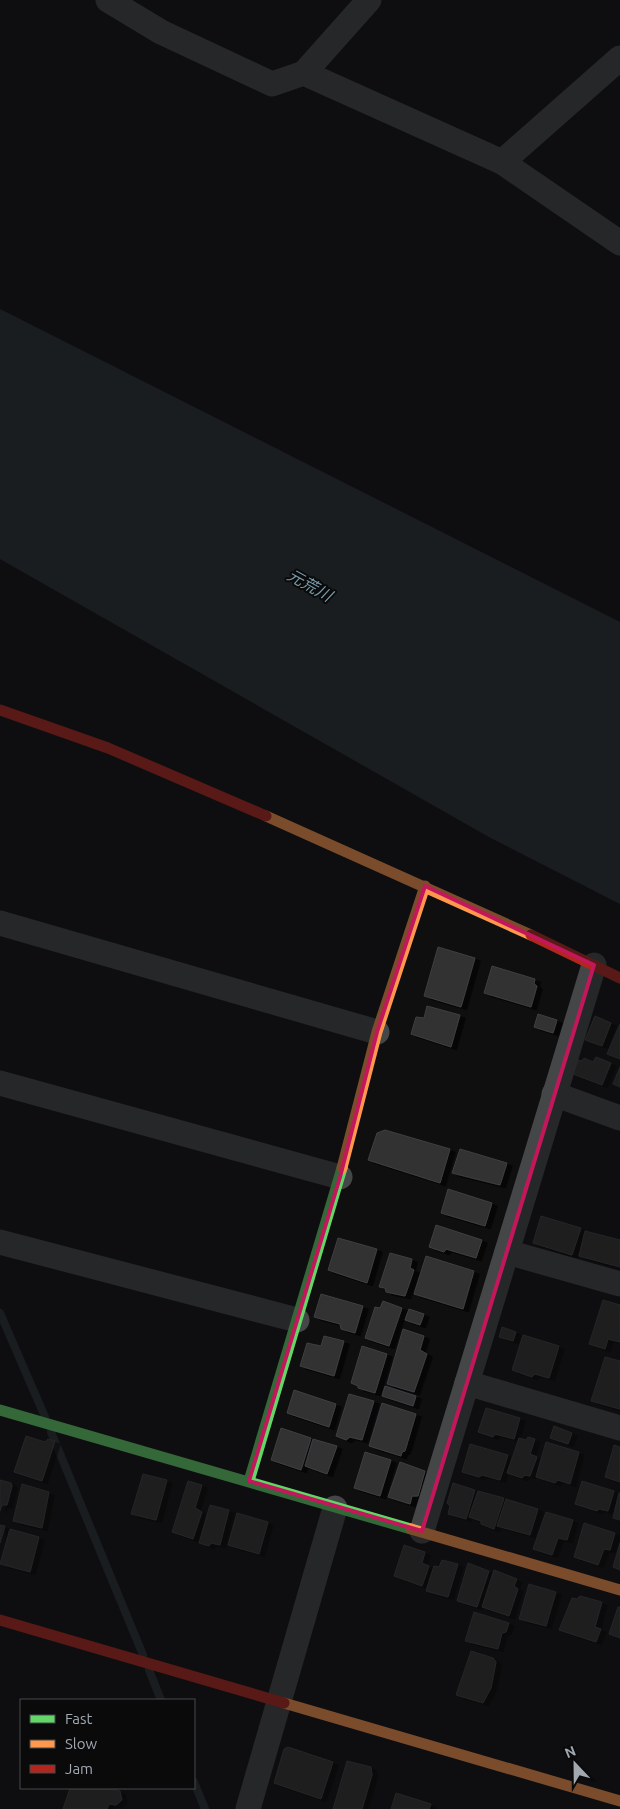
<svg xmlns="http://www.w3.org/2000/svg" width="620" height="1809" font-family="Ubuntu,'Noto Sans JP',sans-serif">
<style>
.water{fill:#283034}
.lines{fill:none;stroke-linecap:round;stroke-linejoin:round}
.stream{stroke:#283034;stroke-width:8}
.building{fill:#303032;stroke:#3f4043;filter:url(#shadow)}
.street{stroke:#444648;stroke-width:25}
.fast{stroke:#63d668;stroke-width:11}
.slow{stroke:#ff974d;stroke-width:11}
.jam{stroke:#b3261e;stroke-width:11}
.marked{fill:none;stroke:#c2185b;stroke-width:4;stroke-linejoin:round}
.labels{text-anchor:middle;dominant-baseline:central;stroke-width:4;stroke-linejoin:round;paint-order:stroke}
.water-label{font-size:16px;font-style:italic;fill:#799aaa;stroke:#0a0a0b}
</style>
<defs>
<filter id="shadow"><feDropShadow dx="5.5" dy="3" stdDeviation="0" flood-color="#0009"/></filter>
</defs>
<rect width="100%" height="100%" fill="#0f0f10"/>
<path class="water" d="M 0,309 L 620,622 L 620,904 L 489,837 L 0,559 Z"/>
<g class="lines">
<g class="stream">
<path d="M 0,1313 L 45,1417"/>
<path d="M 51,1432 L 143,1655"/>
<path d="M 149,1670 L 161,1700"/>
<path d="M 194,1782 L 205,1809"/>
</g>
</g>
<g class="building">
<path d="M 438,947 L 475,958 L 461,1007 L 424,996 Z"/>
<path d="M 492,966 L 535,979 L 534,984 L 537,986 L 531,1007 L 484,993 Z"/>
<path d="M 427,1006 L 460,1015 L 451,1047 L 411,1034 L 416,1017 L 424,1018 Z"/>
<path d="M 538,1014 L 557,1020 L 553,1033 L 534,1027 Z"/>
<path d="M 595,1016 L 611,1023 L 602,1046 L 585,1040 Z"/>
<path d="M 620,1024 L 620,1059 L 607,1054 Z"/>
<path d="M 596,1057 L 611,1063 L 602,1085 L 573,1074 L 578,1060 L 582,1061 L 584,1058 L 593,1062 Z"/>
<path d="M 620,1067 L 620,1087 L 613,1084 Z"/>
<path d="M 385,1130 L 450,1149 L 440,1183 L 368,1160 L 377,1133 Z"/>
<path d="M 460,1149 L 507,1163 L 500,1185 L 452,1173 Z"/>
<path d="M 448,1189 L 492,1203 L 485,1226 L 441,1213 Z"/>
<path d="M 541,1216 L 581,1228 L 572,1255 L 533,1243 Z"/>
<path d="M 436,1225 L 482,1240 L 476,1258 L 446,1249 L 444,1252 L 429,1247 Z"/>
<path d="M 585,1231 L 620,1240 L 620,1267 L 579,1256 Z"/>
<path d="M 338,1238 L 377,1249 L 367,1283 L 328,1270 Z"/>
<path d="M 390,1253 L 412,1259 L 410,1268 L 414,1270 L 405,1296 L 386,1292 L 385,1288 L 379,1287 Z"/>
<path d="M 426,1256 L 474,1271 L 463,1309 L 414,1294 Z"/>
<path d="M 321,1294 L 363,1306 L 355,1333 L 341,1329 L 340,1324 L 314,1317 Z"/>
<path d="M 603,1300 L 620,1305 L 620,1342 L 608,1339 L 605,1349 L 589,1344 Z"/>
<path d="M 383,1301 L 402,1308 L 389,1346 L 365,1338 L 375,1307 L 380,1308 Z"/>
<path d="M 409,1309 L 424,1314 L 420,1325 L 405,1320 Z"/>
<path d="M 502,1327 L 516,1332 L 513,1341 L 499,1337 Z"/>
<path d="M 403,1329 L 424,1336 L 420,1350 L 427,1354 L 414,1392 L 387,1384 Z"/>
<path d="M 523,1335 L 559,1346 L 549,1378 L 535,1374 L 532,1377 L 512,1370 Z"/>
<path d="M 324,1336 L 344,1341 L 334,1376 L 300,1366 L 307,1343 L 321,1346 Z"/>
<path d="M 362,1346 L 387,1354 L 375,1393 L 358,1388 L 358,1386 L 351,1383 Z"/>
<path d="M 605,1357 L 620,1361 L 620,1409 L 591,1401 Z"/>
<path d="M 385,1386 L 416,1396 L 413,1406 L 382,1396 Z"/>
<path d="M 294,1390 L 336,1404 L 329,1427 L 287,1413 Z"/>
<path d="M 349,1394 L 374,1401 L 362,1440 L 350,1437 L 346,1440 L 336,1436 Z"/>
<path d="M 382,1403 L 416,1414 L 405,1451 L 402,1452 L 401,1456 L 369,1446 Z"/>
<path d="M 486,1408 L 520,1418 L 514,1439 L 495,1434 L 493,1437 L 478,1432 Z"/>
<path d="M 554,1426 L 572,1433 L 568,1444 L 550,1438 Z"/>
<path d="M 281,1428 L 311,1438 L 301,1470 L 271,1460 Z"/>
<path d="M 26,1436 L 45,1442 L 48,1439 L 55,1441 L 42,1481 L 14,1472 Z"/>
<path d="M 528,1437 L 535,1439 L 530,1454 L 537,1457 L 530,1476 L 525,1475 L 522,1478 L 507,1473 L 519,1438 L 526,1440 Z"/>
<path d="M 313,1439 L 337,1446 L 327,1474 L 305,1466 Z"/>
<path d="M 546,1442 L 579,1452 L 570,1484 L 558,1480 L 555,1483 L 536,1477 Z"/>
<path d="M 470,1444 L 508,1455 L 500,1480 L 482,1475 L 479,1477 L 462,1472 Z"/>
<path d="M 614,1445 L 620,1447 L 620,1482 L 605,1477 Z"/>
<path d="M 365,1452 L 391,1460 L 380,1496 L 354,1488 Z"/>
<path d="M 400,1462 L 425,1471 L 418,1496 L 412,1496 L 410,1504 L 388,1497 Z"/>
<path d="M 143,1474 L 167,1480 L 156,1520 L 131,1514 Z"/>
<path d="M 0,1480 L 11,1483 L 12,1486 L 7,1505 L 2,1505 L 0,1511 Z"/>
<path d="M 188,1481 L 202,1485 L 195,1508 L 202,1512 L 193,1539 L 172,1532 Z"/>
<path d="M 582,1481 L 614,1491 L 608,1511 L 599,1509 L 597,1511 L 575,1504 Z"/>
<path d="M 453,1483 L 475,1490 L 466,1519 L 448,1514 L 450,1506 L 447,1503 Z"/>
<path d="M 22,1484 L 49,1492 L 42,1528 L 13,1521 Z"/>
<path d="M 478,1491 L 504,1498 L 494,1529 L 481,1524 L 481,1521 L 469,1517 Z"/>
<path d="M 619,1493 L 620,1493 L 620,1520 L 613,1518 Z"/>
<path d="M 506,1499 L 538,1509 L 530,1535 L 497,1526 Z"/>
<path d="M 210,1505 L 229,1510 L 220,1545 L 211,1543 L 209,1546 L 199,1543 Z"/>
<path d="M 546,1512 L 573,1520 L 567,1540 L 558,1538 L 552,1555 L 533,1549 Z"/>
<path d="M 237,1513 L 268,1522 L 259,1554 L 228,1545 Z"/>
<path d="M 584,1523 L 615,1533 L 610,1550 L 604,1549 L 598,1565 L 574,1557 Z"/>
<path d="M 0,1525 L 5,1526 L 0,1543 Z"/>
<path d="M 10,1529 L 39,1537 L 30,1572 L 0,1564 Z"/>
<path d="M 620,1543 L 620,1570 L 613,1567 Z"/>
<path d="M 404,1545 L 425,1552 L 422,1563 L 429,1566 L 422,1586 L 394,1576 Z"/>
<path d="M 442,1560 L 458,1564 L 448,1597 L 426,1591 L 434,1566 L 439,1567 Z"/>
<path d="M 468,1563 L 489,1571 L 477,1607 L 457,1601 Z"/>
<path d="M 494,1570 L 517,1579 L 514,1586 L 518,1589 L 509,1616 L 482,1607 Z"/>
<path d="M 529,1584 L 556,1592 L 546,1626 L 519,1619 Z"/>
<path d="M 580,1596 L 602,1602 L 595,1627 L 601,1629 L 596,1642 L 559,1630 L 572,1598 L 577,1599 Z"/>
<path d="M 618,1607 L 620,1607 L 620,1638 L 609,1634 Z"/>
<path d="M 474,1612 L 509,1623 L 506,1632 L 502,1633 L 498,1649 L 465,1641 Z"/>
<path d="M 471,1651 L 493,1658 L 496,1662 L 491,1688 L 483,1703 L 456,1695 Z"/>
<path d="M 288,1747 L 333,1762 L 321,1799 L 274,1783 L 284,1749 Z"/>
<path d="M 347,1761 L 371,1767 L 372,1775 L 362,1809 L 333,1809 Z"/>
<path d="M 70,1788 L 110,1788 L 120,1791 L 122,1800 L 116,1805 L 109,1804 L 107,1809 L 63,1809 Z"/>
<path d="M 396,1793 L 431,1804 L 429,1809 L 391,1809 Z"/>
</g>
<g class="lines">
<g class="street">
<path d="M 108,0 L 161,32 L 272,84 L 304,73 L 502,162 L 620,243"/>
<path d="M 304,73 L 369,0"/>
<path d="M 502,162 L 620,58"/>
<path d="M 0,923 L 377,1032"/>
<path d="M 0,1083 L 340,1177"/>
<path d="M 554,1094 L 620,1118"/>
<path d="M 0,1242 L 297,1320"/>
<path d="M 507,1252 L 620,1284"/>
<path d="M 467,1383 L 620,1428"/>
<path d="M 422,1531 L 594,965"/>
<path d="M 248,1809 L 335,1508"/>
</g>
<g class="fast">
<path d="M 0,1410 L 411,1529"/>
<path d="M 249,1481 L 342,1168"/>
</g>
<g class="slow">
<path d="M 266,816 L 531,935"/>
<path d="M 342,1168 L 377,1032 L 425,886"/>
<path d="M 411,1529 L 620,1590"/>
<path d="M 284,1703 L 620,1801"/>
</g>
<g class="jam">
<path d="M 0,710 L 108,748 L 266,816"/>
<path d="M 531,935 L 620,978"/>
<path d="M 0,1620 L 284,1703"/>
</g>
</g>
<path d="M0 0H620V1809H0ZM 425,886 L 594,965 L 422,1531 L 249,1481 L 340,1177 L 377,1032 Z" fill="#0f0f10" fill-opacity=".55" fill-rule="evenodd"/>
<path class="marked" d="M 425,886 L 594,965 L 422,1531 L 249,1481 L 340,1177 L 377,1032 Z"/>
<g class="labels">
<g class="water-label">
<text transform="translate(310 585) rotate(29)">元荒川</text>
</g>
</g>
<rect x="20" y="1699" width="175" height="90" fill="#0a0a0b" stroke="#46494d"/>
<rect x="30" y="1715" width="25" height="8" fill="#63d668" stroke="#46494d"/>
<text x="65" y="1724" font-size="15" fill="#a1a8b0">Fast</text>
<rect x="30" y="1740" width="25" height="8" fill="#ff974d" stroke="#46494d"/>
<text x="65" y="1749" font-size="15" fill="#a1a8b0">Slow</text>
<rect x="30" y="1765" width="25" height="8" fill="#b3261e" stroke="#46494d"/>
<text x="65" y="1774" font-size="15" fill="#a1a8b0">Jam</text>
<g transform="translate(575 1764) rotate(338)" stroke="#0a0a0b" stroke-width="4" paint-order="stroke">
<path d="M0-4L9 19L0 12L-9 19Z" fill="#a1a8b0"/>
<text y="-8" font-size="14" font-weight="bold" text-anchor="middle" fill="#a1a8b0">N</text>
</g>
</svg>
